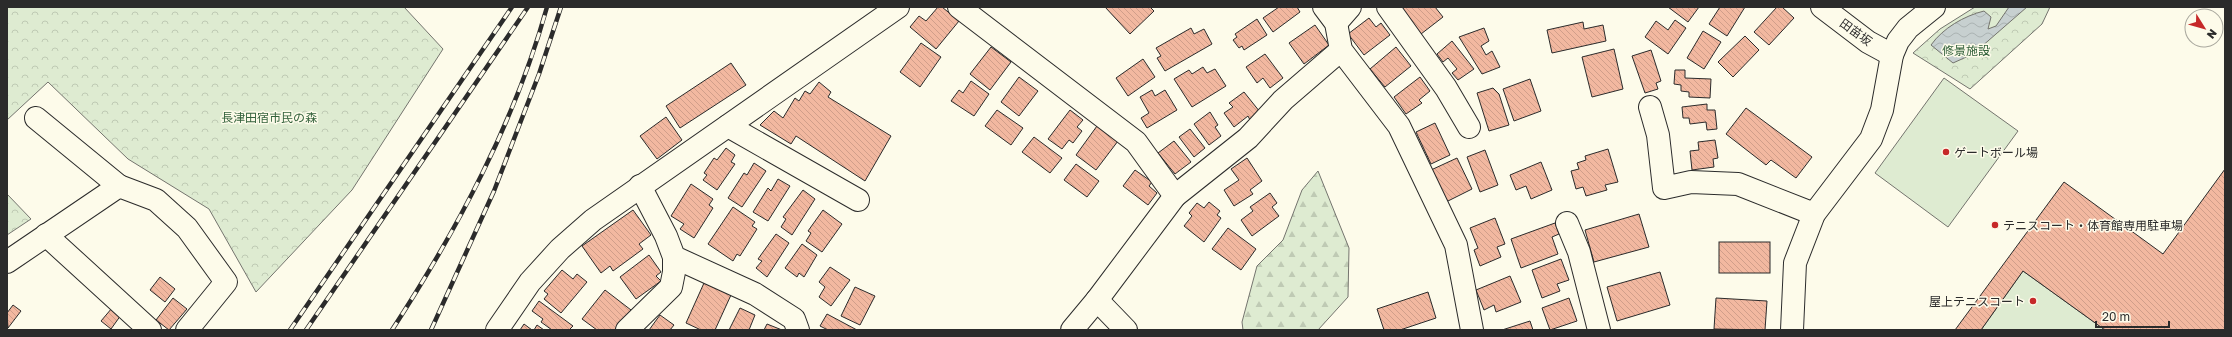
<svg xmlns="http://www.w3.org/2000/svg" width="2232" height="337" font-family="'Golos Text','Noto Sans JP',sans-serif">
<style>
.forest{fill:url(#forest-firs);stroke:#74746e}
.park{fill:url(#park-crowns);stroke:#74746e}
.pitch{fill:#deebd1;stroke:#74746e}
.water{fill:url(#water-waves);stroke:#74746e}
.building{fill:url(#building-back-hatch);stroke:#2b2b2b}
.lines{fill:none;stroke-linecap:round;stroke-linejoin:round}
.minor-casing{stroke:#2b2b2b;stroke-width:24}
.minor{stroke:#fdfbea;stroke-width:22}
.rail-casing{stroke:#2b2b2b;stroke-width:4.5}
.rail{stroke:#fdfbea;stroke-width:3;stroke-dasharray:9;stroke-linecap:butt}
.poi-dot{fill:#c62828;stroke:#fdfbea;stroke-width:1.5}
.labels{text-anchor:middle;dominant-baseline:central;stroke-width:3;stroke-linejoin:round;paint-order:stroke}
.street-label{font-size:12px;fill:#2b2b2b;stroke:#fdfbea}
.park-label{font-size:12px;fill:#34623c;stroke:#fdfbea}
.poi-label{font-size:12px;fill:#2b2b2b;stroke:#fdfbea;text-anchor:start}
</style>
<defs>
<pattern id="forest-firs" width="22" height="20" patternUnits="userSpaceOnUse"><rect width="22" height="20" fill="#deebd1"/><path d="M5 1l3.5 6h-7zM16 11l3.5 6h-7z" fill="#bfcab4"/></pattern>
<pattern id="park-crowns" width="20" height="18" patternUnits="userSpaceOnUse"><rect width="20" height="18" fill="#deebd1"/><path d="M2 6a3 3 0 1 1 6 0M12 15a3 3 0 1 1 6 0" fill="none" stroke="#bfcab4"/></pattern>
<pattern id="water-waves" width="16" height="10" patternUnits="userSpaceOnUse"><rect width="16" height="10" fill="#c7d0d0"/><path d="M0 5q4-4 8 0t8 0" fill="none" stroke="#abb3b3"/></pattern>
<pattern id="building-back-hatch" width="6" height="6" patternUnits="userSpaceOnUse"><rect width="6" height="6" fill="#f2b8a0"/><path d="M-1 5l2 2M0 0l6 6M5-1l2 2" fill="none" stroke="#d09e8a"/></pattern>
</defs>
<rect width="100%" height="100%" fill="#fdfbea"/>
<path class="forest" d="M 1318,171 L 1349,248 L 1348,297 L 1318,330 L 1243,330 L 1242,322 L 1257,266 L 1283,240 L 1302,190 Z"/>
<g class="park">
<path d="M 7,7 L 404,7 L 443,49 L 352,190 L 256,292 L 209,209 L 128,159 L 48,82 L 7,120 Z"/>
<path d="M 1975,7 L 2050,7 L 2042,24 L 1970,89 L 1913,53 L 1940,29 Z"/>
<path d="M 7,194 L 31,219 L 7,235 Z"/>
</g>
<g class="pitch">
<path d="M 1944,78 L 2018,131 L 1948,227 L 1875,173 Z"/>
<path d="M 2023,271 L 2105,330 L 1981,330 Z"/>
</g>
<path class="water" d="M 2009,7 L 2027,7 L 1973,54 L 1953,63 L 1931,45 C 1943,28 1964,16 1984,11 L 1991,17 L 1988,29 L 1996,26 Z"/>
<g class="building">
<path d="M 938,7 L 942,7 L 959,21 L 936,49 L 910,27 L 919,16 L 926,21 Z"/>
<path d="M 1105,7 L 1150,7 L 1154,11 L 1130,34 Z"/>
<path d="M 1279,7 L 1297,7 L 1300,12 L 1273,32 L 1263,18 Z"/>
<path d="M 1400,7 L 1435,7 L 1443,17 L 1421,34 Z"/>
<path d="M 1668,7 L 1699,7 L 1688,22 Z"/>
<path d="M 1720,7 L 1745,7 L 1727,36 L 1709,24 Z"/>
<path d="M 1777,7 L 1782,7 L 1794,18 L 1769,45 L 1754,32 Z"/>
<path d="M 1369,18 L 1376,27 L 1381,23 L 1390,35 L 1364,55 L 1348,34 Z"/>
<path d="M 1257,19 L 1267,35 L 1244,50 L 1242,46 L 1239,48 L 1233,40 L 1237,37 L 1235,34 Z"/>
<path d="M 1675,20 L 1686,28 L 1668,54 L 1645,37 L 1656,21 L 1668,30 Z"/>
<path d="M 1583,22 L 1584,29 L 1603,25 L 1606,41 L 1552,53 L 1547,30 Z"/>
<path d="M 1315,25 L 1329,45 L 1304,64 L 1289,43 Z"/>
<path d="M 1191,28 L 1194,34 L 1204,29 L 1212,44 L 1165,71 L 1157,58 L 1161,56 L 1156,48 Z"/>
<path d="M 1484,28 L 1489,41 L 1481,46 L 1486,55 L 1492,51 L 1500,67 L 1482,74 L 1459,37 Z"/>
<path d="M 1703,31 L 1721,42 L 1704,69 L 1687,58 Z"/>
<path d="M 1745,36 L 1759,50 L 1733,77 L 1718,62 Z"/>
<path d="M 1452,41 L 1474,69 L 1458,80 L 1452,73 L 1457,69 L 1448,58 L 1443,62 L 1437,54 Z"/>
<path d="M 921,43 L 941,57 L 920,87 L 900,72 Z"/>
<path d="M 991,47 L 1011,62 L 990,90 L 970,74 Z"/>
<path d="M 1396,47 L 1411,66 L 1385,87 L 1370,69 Z"/>
<path d="M 1614,49 L 1623,89 L 1592,97 L 1582,57 Z"/>
<path d="M 1651,50 L 1661,81 L 1656,83 L 1658,89 L 1645,93 L 1632,56 Z"/>
<path d="M 1265,54 L 1283,78 L 1270,88 L 1263,78 L 1257,83 L 1246,67 Z"/>
<path d="M 1143,59 L 1155,77 L 1128,96 L 1116,78 Z"/>
<path d="M 731,63 L 746,85 L 680,128 L 666,106 Z"/>
<path d="M 1203,67 L 1207,73 L 1215,69 L 1226,86 L 1192,107 L 1174,79 L 1189,70 L 1192,74 Z"/>
<path d="M 1675,70 L 1685,70 L 1685,78 L 1711,79 L 1710,98 L 1689,97 L 1689,92 L 1681,91 L 1681,85 L 1674,84 Z"/>
<path d="M 1019,77 L 1038,91 L 1019,116 L 1001,102 Z"/>
<path d="M 1420,77 L 1430,91 L 1419,100 L 1422,103 L 1406,114 L 1394,97 Z"/>
<path d="M 1530,79 L 1541,111 L 1514,121 L 1503,89 Z"/>
<path d="M 971,81 L 989,94 L 974,116 L 951,101 L 959,90 L 963,93 Z"/>
<path d="M 819,82 L 831,92 L 828,97 L 891,136 L 865,181 L 796,136 L 791,144 L 760,125 L 774,111 L 783,118 L 795,98 L 799,101 L 805,91 L 810,94 Z"/>
<path d="M 1493,88 L 1499,94 L 1509,125 L 1489,131 L 1477,93 Z"/>
<path d="M 1152,90 L 1155,96 L 1165,90 L 1177,110 L 1147,128 L 1141,118 L 1149,113 L 1140,97 Z"/>
<path d="M 1244,92 L 1260,112 L 1250,120 L 1248,116 L 1234,127 L 1224,113 L 1233,107 L 1229,103 Z"/>
<path d="M 1707,104 L 1707,110 L 1715,110 L 1717,129 L 1707,130 L 1706,122 L 1690,124 L 1689,118 L 1683,118 L 1682,107 Z"/>
<path d="M 1746,108 L 1812,157 L 1796,178 L 1771,160 L 1766,165 L 1726,134 Z"/>
<path d="M 997,110 L 1023,128 L 1011,145 L 985,126 Z"/>
<path d="M 1070,110 L 1083,120 L 1077,127 L 1082,131 L 1073,143 L 1069,140 L 1062,149 L 1048,139 Z"/>
<path d="M 1210,112 L 1218,125 L 1215,127 L 1221,136 L 1209,145 L 1194,124 Z"/>
<path d="M 666,117 L 682,140 L 657,159 L 640,136 Z"/>
<path d="M 1435,123 L 1450,155 L 1431,164 L 1416,132 Z"/>
<path d="M 1097,126 L 1118,141 L 1096,170 L 1076,155 Z"/>
<path d="M 1190,129 L 1205,148 L 1194,157 L 1179,137 Z"/>
<path d="M 1034,137 L 1062,158 L 1050,173 L 1022,152 Z"/>
<path d="M 1715,140 L 1718,158 L 1713,159 L 1714,167 L 1692,170 L 1690,151 L 1699,150 L 1698,142 Z"/>
<path d="M 1174,141 L 1191,162 L 1175,174 L 1158,153 Z"/>
<path d="M 726,148 L 735,155 L 731,162 L 735,164 L 717,190 L 703,180 L 707,175 L 704,173 L 714,158 L 717,160 Z"/>
<path d="M 1608,149 L 1618,182 L 1605,185 L 1607,190 L 1586,196 L 1583,187 L 1576,189 L 1571,171 L 1579,169 L 1577,163 L 1586,160 L 1585,156 Z"/>
<path d="M 1485,150 L 1498,185 L 1480,192 L 1467,157 Z"/>
<path d="M 1247,158 L 1262,181 L 1250,190 L 1253,194 L 1234,206 L 1224,190 L 1239,180 L 1231,169 Z"/>
<path d="M 1457,158 L 1472,189 L 1446,202 L 1431,170 Z"/>
<path d="M 1541,162 L 1552,190 L 1531,199 L 1526,186 L 1516,190 L 1510,175 Z"/>
<path d="M 754,163 L 766,171 L 742,207 L 728,198 L 744,173 L 747,175 Z"/>
<path d="M 1076,164 L 1099,181 L 1087,197 L 1064,180 Z"/>
<path d="M 2225,169 L 2225,330 L 2105,330 L 2023,271 L 1981,330 L 1955,330 L 2064,182 L 2163,254 Z"/>
<path d="M 1135,170 L 1152,182 L 1149,186 L 1157,193 L 1148,205 L 1123,186 Z"/>
<path d="M 778,179 L 790,186 L 768,221 L 753,212 L 768,188 L 771,191 Z"/>
<path d="M 691,184 L 713,199 L 709,205 L 713,208 L 694,238 L 680,229 L 684,224 L 671,216 Z"/>
<path d="M 803,190 L 815,199 L 792,235 L 781,227 L 786,219 L 783,217 Z"/>
<path d="M 1270,193 L 1277,203 L 1272,207 L 1279,216 L 1252,236 L 1241,220 L 1253,211 L 1250,207 Z"/>
<path d="M 1209,202 L 1220,211 L 1217,215 L 1221,218 L 1204,242 L 1184,226 L 1192,216 L 1189,213 L 1197,203 L 1204,208 Z"/>
<path d="M 733,207 L 755,222 L 752,226 L 757,229 L 740,256 L 737,254 L 733,261 L 708,244 Z"/>
<path d="M 633,210 L 651,235 L 639,244 L 643,249 L 613,271 L 610,266 L 601,273 L 582,246 Z"/>
<path d="M 823,210 L 842,224 L 822,252 L 806,241 L 811,233 L 808,231 Z"/>
<path d="M 1639,214 L 1649,247 L 1594,262 L 1585,230 Z"/>
<path d="M 1495,218 L 1505,244 L 1497,247 L 1501,257 L 1480,266 L 1474,250 L 1478,248 L 1470,228 Z"/>
<path d="M 1555,223 L 1559,234 L 1552,237 L 1558,254 L 1521,268 L 1511,239 Z"/>
<path d="M 1228,228 L 1256,249 L 1241,270 L 1212,249 Z"/>
<path d="M 776,234 L 789,243 L 767,277 L 756,268 L 762,261 L 758,259 Z"/>
<rect x="1719" y="242" width="51" height="31"/>
<path d="M 802,244 L 817,255 L 804,277 L 799,273 L 797,277 L 785,268 Z"/>
<path d="M 649,255 L 661,272 L 656,276 L 661,281 L 636,299 L 620,277 Z"/>
<path d="M 1561,259 L 1569,280 L 1557,284 L 1560,291 L 1542,298 L 1532,270 Z"/>
<path d="M 830,267 L 850,280 L 831,306 L 819,297 L 825,287 L 819,282 Z"/>
<path d="M 562,270 L 573,279 L 577,274 L 587,282 L 561,313 L 544,299 L 548,294 L 544,291 Z"/>
<path d="M 1660,272 L 1670,305 L 1617,321 L 1607,287 Z"/>
<path d="M 1510,276 L 1521,302 L 1496,312 L 1494,305 L 1484,310 L 1476,290 Z"/>
<path d="M 160,277 L 175,289 L 165,302 L 150,290 Z"/>
<path d="M 704,283 L 731,295 L 715,330 L 701,330 L 686,323 Z"/>
<path d="M 855,287 L 875,296 L 860,325 L 841,316 Z"/>
<path d="M 605,290 L 631,310 L 616,330 L 597,330 L 582,319 Z"/>
<path d="M 1428,292 L 1436,318 L 1400,330 L 1384,330 L 1377,309 Z"/>
<path d="M 173,298 L 187,309 L 169,330 L 156,320 Z"/>
<path d="M 1569,298 L 1577,321 L 1550,330 L 1542,308 Z"/>
<path d="M 1716,298 L 1767,301 L 1765,330 L 1714,329 Z"/>
<path d="M 539,301 L 573,326 L 569,330 L 552,330 L 541,322 L 543,319 L 532,311 Z"/>
<path d="M 13,305 L 21,311 L 8,328 L 7,313 Z"/>
<path d="M 112,308 L 121,315 L 111,329 L 101,321 Z"/>
<path d="M 740,308 L 755,315 L 749,330 L 729,330 Z"/>
<path d="M 827,314 L 857,330 L 828,330 L 820,326 Z"/>
<path d="M 660,315 L 674,325 L 670,330 L 649,330 Z"/>
<path d="M 1530,321 L 1533,330 L 1502,330 Z"/>
<path d="M 524,324 L 532,330 L 520,330 Z"/>
<path d="M 767,324 L 782,330 L 764,330 Z"/>
<path d="M 537,325 L 544,330 L 534,330 Z"/>
</g>
<g class="lines">
<g class="minor-casing">
<g id="minor">
<path d="M 959,7 L 1136,142 L 1175,196 L 1097,300 L 1072,330"/>
<path d="M 1324,7 L 1336,23 L 1341,50 L 1399,126 L 1456,245 L 1472,330"/>
<path d="M 1388,7 L 1446,88 L 1469,127"/>
<path d="M 1822,7 L 1868,42 L 1892,55"/>
<path d="M 1336,23 L 1350,7"/>
<path d="M 1650,107 L 1658,135 L 1664,188 L 1691,182 L 1738,184 L 1814,214"/>
<path d="M 36,118 L 119,186"/>
<path d="M 728,126 L 858,200"/>
<path d="M 640,186 L 666,236 L 674,257 L 755,294 L 794,319 L 798,330"/>
<path d="M 1175,196 L 1248,138 L 1283,100 L 1341,50"/>
<path d="M 1567,223 L 1579,252 L 1599,330"/>
<path d="M 46,235 L 150,330"/>
<path d="M 7,262 L 119,186 L 156,200 L 187,228 L 226,282 L 187,330"/>
<path d="M 1097,300 L 1126,330"/>
<path d="M 497,330 L 530,282 L 560,249 L 593,220 L 898,7"/>
<path d="M 627,330 L 671,287 L 674,272 L 674,257"/>
<path d="M 1792,330 L 1795,263 L 1814,214 L 1871,139 L 1882,110 L 1892,55 L 1898,41 L 1908,28 L 1934,7"/>
</g>
</g>
<use href="#minor" class="minor"/>
<g class="rail-casing">
<g id="rail">
<path d="M 290,330 L 512,7"/>
<path d="M 306,330 L 528,7"/>
<path d="M 392,330 C 457,230 515,122 547,7"/>
<path d="M 431,330 L 494,191 L 539,74 L 561,7"/>
</g>
</g>
<use href="#rail" class="rail"/>
</g>
<g class="poi-dot">
<circle cx="1946" cy="152" r="4"/>
<circle cx="1995" cy="225" r="4"/>
<circle cx="2033" cy="301" r="4"/>
</g>
<g class="labels">
<g class="street-label">
<text transform="translate(1856 32) rotate(36)">田苗坂</text>
</g>
<g class="park-label">
<text x="1966" y="50">修景施設</text>
<text x="269" y="117">長津田宿市民の森</text>
</g>
<g class="poi-label">
<text x="1954" y="152">ゲートボール場</text>
<text x="2003" y="225">テニスコート・体育館専用駐車場</text>
<text x="2025" y="301" text-anchor="end">屋上テニスコート</text>
</g>
</g>
<rect width="2232" height="337" fill="none" stroke="#2b2b2b" stroke-width="16"/>
<g transform="translate(2204 28) rotate(127)"><circle r="19" fill="#fdfbea" stroke="#a9a89e"/>
<path d="M0-3L7 15L0 10L-7 15Z" fill="#c62828"/>
<text y="-6" font-size="11" font-weight="bold" text-anchor="middle" fill="#2b2b2b">N</text>
</g>
<path d="M2096 321v6h73v-6" fill="none" stroke="#2b2b2b" stroke-width="2"/>
<text x="2102" y="321" font-size="12" fill="#2b2b2b" stroke="#fdfbea" stroke-width="3" paint-order="stroke">20 m</text>
</svg>
